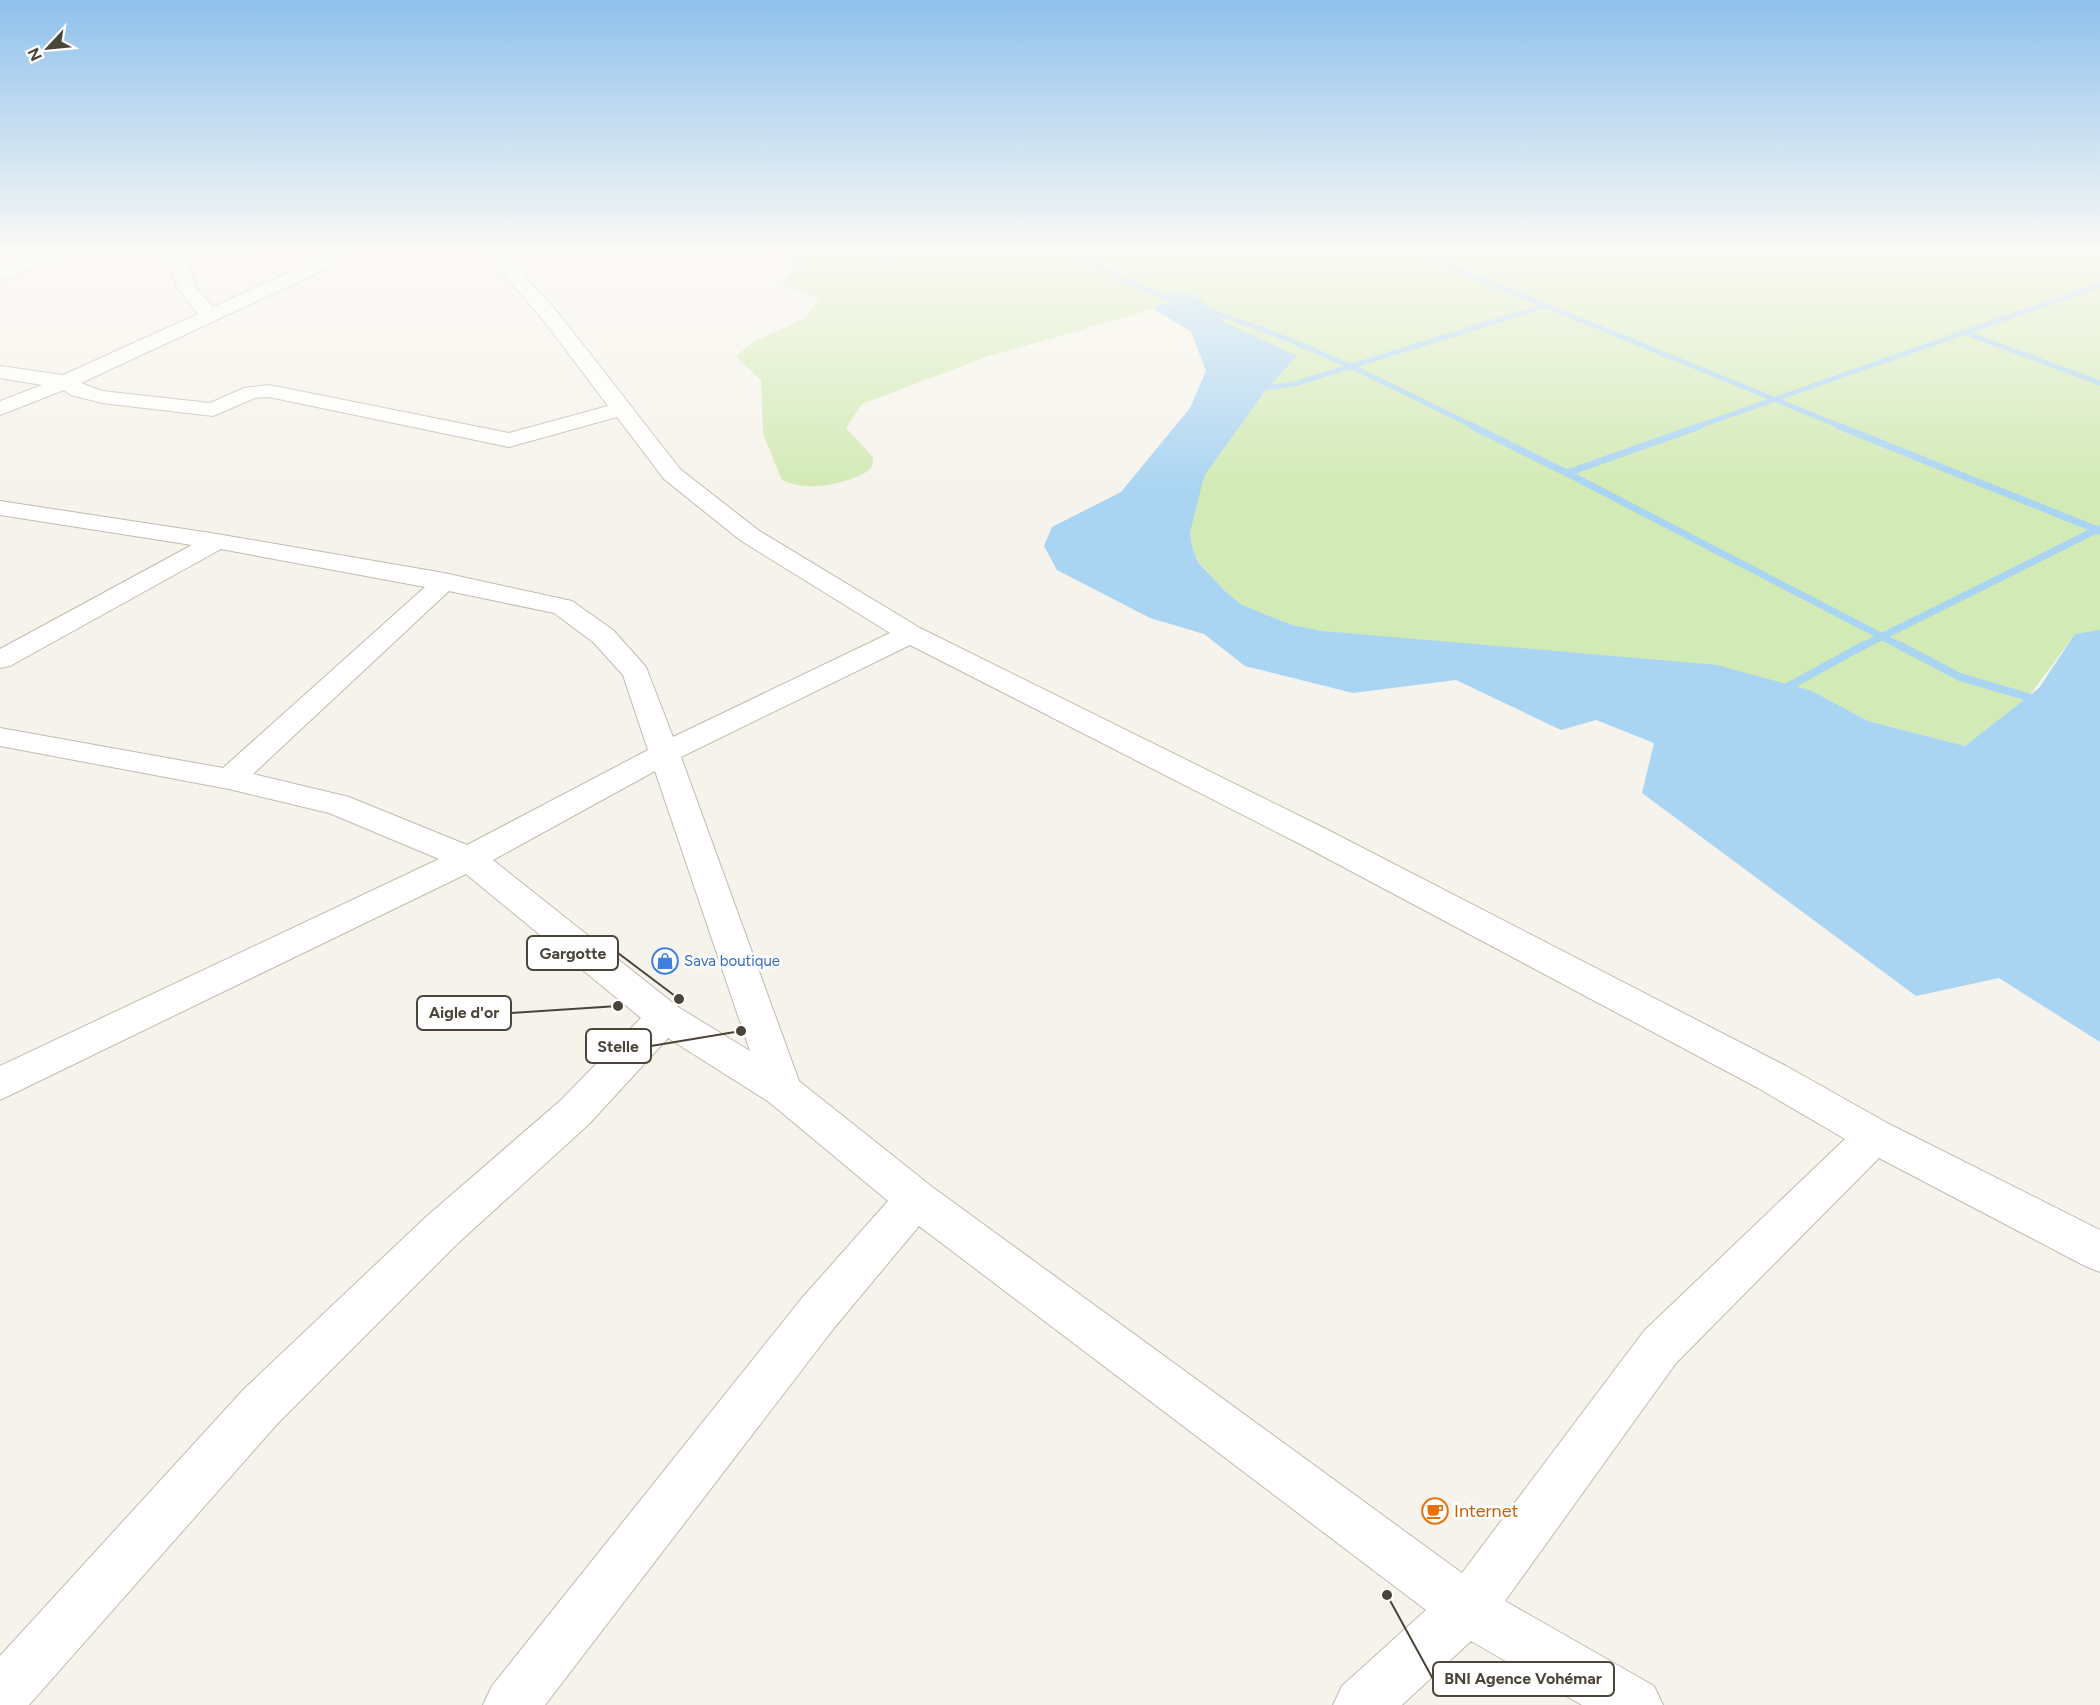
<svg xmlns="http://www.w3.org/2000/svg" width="2100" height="1705" font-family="Figtree,sans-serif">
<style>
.green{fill:#d2eab5}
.water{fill:#a9d4f2}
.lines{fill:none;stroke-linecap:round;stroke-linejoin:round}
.stream-far2{stroke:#a9d4f2;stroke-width:5}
.stream-far1{stroke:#a9d4f2;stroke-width:7}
.stream{stroke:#a9d4f2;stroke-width:8}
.river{fill:#a9d4f2;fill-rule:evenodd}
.minor-casing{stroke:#c2bbae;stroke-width:2}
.minor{fill:#fff;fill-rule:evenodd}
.labels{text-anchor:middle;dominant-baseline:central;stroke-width:5;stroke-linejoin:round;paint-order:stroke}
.shop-label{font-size:15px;fill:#366cbe;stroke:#fff;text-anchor:start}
.near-food-label{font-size:18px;fill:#c56008;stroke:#fff;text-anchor:start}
.leader{fill:none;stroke:#4b4439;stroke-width:2}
.callout-dot{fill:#4b4439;stroke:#fff;stroke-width:2}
.callout{fill:#fff;stroke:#4b4439;stroke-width:2}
.callout-label{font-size:16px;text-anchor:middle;font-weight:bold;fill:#4b4439}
</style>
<rect width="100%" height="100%" fill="#f6f3ec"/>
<path class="green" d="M 788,252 L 2100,252 L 2100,632 L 2075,634 L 2028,697 L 1965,746 L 1868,721 L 1812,691 L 1323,631 L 1292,625 L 1242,605 L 1225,591 L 1198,561 L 1192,547 L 1190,533 L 1203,476 L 1266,390 L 1296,357 L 1160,303 L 1154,309 L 986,357 L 862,404 L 846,428 L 873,457 C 873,460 873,463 872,466 C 869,472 862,474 856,477 C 833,486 805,491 782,480 L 763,434 L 761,380 L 736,357 L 751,343 L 805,318 L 819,299 L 781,284 L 798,266 Z"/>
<path class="water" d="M 1160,303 L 1207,314 L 1297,356 L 1266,390 L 1204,476 L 1190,533 L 1192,547 L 1198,562 L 1225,591 L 1242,605 L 1292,625 L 1323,631 L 1717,665 L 1812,691 L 1868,721 L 1965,746 L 2039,688 L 2075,634 L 2100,630 L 2100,1042 L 1999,978 L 1916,996 L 1642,793 L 1654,743 L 1596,720 L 1561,730 L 1456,680 L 1353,693 L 1245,666 L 1204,634 L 1150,618 L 1057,570 L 1044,546 L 1052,527 L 1121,492 L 1190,408 L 1206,371 L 1191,332 L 1154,309 Z"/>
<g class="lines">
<g class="stream-far2">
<path d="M 1077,252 C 1134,295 1204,306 1269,332 C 1340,359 1408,394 1475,427"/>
<path d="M 1415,252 L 1842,427"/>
<path d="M 881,258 L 898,252"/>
<path d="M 1966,333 L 2100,383"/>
<path d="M 1256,389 L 1294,384 L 1544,306"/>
<path d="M 1696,427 L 2100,285"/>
</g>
<g class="stream-far1">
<path d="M 1472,426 L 1567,473"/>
<path d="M 1700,426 L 1567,473 L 1902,647"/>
<path d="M 1839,426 L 2100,531"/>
<path d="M 1861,647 L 2098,529"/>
</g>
<g class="stream">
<path d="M 1899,645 L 1960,677 L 2028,697"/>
<path d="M 1782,690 L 1864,645"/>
</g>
<path class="river" d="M 1184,293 L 1195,295 L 1235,332 L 1240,339 L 1243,375 L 1238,382 L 1226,385 L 1214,382 L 1209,375 L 1207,341 L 1168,302 L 1173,295 Z"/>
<g class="minor-casing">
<g id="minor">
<path d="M 42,252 L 67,252 L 64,256 L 0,281 L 0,270 Z"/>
<path d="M 167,252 L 185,252 L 195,287 L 213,307 L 333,252 L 357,252 L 354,256 L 81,383 L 102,391 L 210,403 L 244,388 L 269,385 L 509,433 L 608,406 L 545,322 L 484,252 L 503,252 L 559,314 L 680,469 L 758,530 L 920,628 L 1326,829 L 1786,1066 L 1889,1124 L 2100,1230 L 2100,1272 L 2085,1266 L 1879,1158 L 1676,1363 L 1505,1601 L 1654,1686 L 1663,1705 L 1582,1705 L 1471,1641 L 1402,1705 L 1333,1705 L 1342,1686 L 1426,1610 L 919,1226 L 834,1328 L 545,1705 L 483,1705 L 492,1686 L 802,1298 L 888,1201 L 769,1102 L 668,1038 L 589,1124 L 457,1244 L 278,1423 L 29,1705 L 0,1705 L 0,1656 L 244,1389 L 427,1216 L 561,1100 L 641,1018 L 466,874 L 0,1100 L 0,1066 L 439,859 L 329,813 L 229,789 L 0,746 L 0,728 L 223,768 L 425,587 L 221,549 L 10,666 L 0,668 L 0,649 L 192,545 L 0,515 L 0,501 L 217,534 L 444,573 L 572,601 L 613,630 L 646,667 L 673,737 L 890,633 L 740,540 L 664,479 L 617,417 L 509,447 L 269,397 L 255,398 L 213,416 L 102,403 L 71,395 L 64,390 L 0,415 L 0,401 L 42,385 L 0,378 L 0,366 L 63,375 L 198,314 L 177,287 ZM 449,591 L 554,613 L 593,642 L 623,675 L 648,750 L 467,845 L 349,797 L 253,774 ZM 910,645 L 1302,845 L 1758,1088 L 1845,1139 L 1644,1331 L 1462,1573 L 931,1186 L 799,1081 L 681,757 ZM 655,771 L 750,1051 L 678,1007 L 493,860 Z"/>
</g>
</g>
<use href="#minor" class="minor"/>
</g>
<linearGradient id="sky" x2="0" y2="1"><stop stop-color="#8fc1ec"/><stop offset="0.51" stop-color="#fbfaf6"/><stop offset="1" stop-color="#fbfaf6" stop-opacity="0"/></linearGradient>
<rect width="2100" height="491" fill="url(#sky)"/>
<defs>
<g id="shop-ring" transform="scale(1.35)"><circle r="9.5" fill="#fff" stroke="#3f7fe0" stroke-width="1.5"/><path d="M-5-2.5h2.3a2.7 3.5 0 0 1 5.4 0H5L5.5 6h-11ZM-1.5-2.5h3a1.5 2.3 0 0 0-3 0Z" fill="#3f7fe0"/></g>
<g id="cafe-ring" transform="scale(1.35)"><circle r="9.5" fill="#fff" stroke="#e8710a" stroke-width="1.5"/><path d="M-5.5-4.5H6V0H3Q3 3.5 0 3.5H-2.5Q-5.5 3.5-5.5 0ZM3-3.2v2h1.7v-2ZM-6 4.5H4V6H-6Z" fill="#e8710a"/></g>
</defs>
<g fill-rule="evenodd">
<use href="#shop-ring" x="665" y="961"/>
<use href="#cafe-ring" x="1435" y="1511"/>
</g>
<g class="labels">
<g class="shop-label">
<text x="684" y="961">Sava boutique</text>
</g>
<g class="near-food-label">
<text x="1454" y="1511">Internet</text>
</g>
</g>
<path class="leader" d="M679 999L618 953M618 1006L511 1013M741 1031L651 1046M1387 1595L1433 1679"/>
<g class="callout-dot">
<circle cx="679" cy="999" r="6"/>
<circle cx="618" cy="1006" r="6"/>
<circle cx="741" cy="1031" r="6"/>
<circle cx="1387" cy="1595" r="6"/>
</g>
<g class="callout">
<rect x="527" y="936" width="91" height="34" rx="6"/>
<rect x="417" y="996" width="94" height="34" rx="6"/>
<rect x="586" y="1029" width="65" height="34" rx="6"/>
<rect x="1433" y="1662" width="181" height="34" rx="6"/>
</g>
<g class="callout-label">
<text x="573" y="959">Gargotte</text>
<text x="464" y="1018">Aigle d'or</text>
<text x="618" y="1052">Stelle</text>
<text x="1523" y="1684">BNI Agence Vohémar</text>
</g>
<g transform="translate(48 48) rotate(244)" stroke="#ffffff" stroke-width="4.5" paint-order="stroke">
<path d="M0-4.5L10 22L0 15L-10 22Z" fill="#4b4439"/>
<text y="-9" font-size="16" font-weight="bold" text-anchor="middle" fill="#4b4439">N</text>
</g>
</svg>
